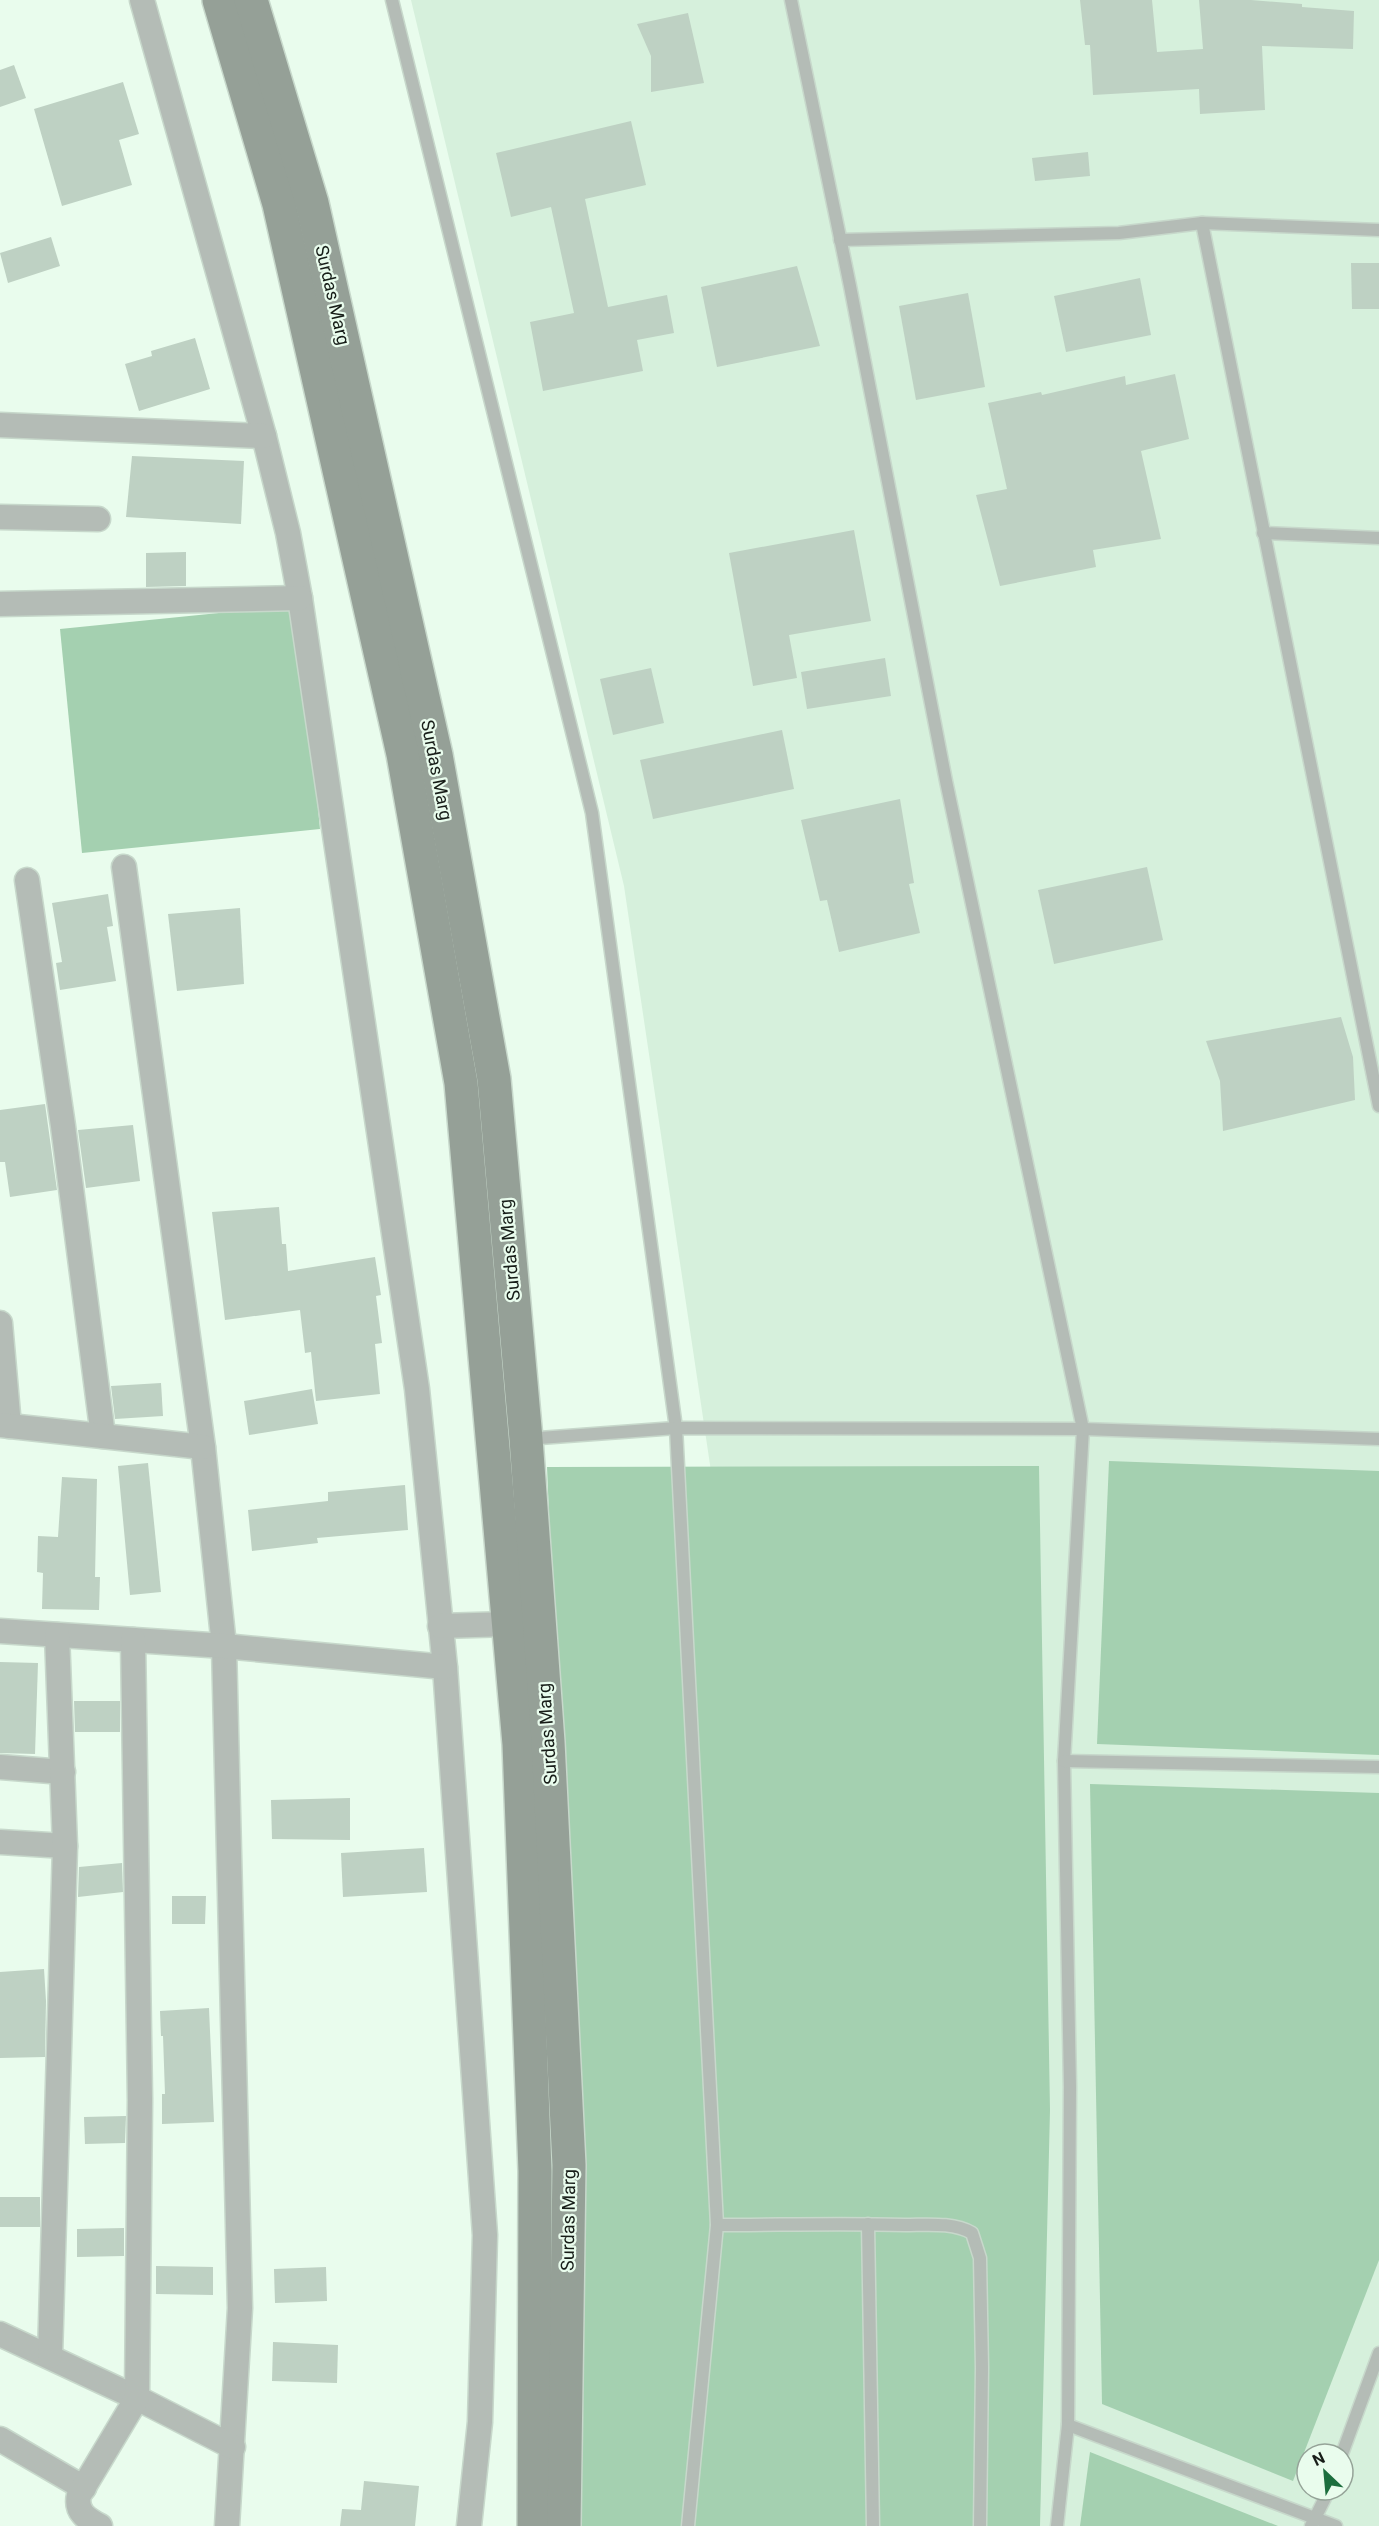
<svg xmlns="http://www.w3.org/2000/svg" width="1379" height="2526" font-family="Roboto,sans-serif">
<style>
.built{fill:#d6f0dc;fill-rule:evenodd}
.green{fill:#a4d0b0}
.building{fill:#bed1c3}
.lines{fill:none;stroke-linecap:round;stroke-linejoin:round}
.service-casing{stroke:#c7d8cb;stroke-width:15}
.minor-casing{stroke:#c7d8cb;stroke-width:27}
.secondary-casing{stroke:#c7d8cb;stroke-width:36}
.service{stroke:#b4bcb6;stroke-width:12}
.minor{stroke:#b4bcb6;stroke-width:24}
.secondary{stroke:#95a097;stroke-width:33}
.labels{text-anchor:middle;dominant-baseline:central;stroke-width:4.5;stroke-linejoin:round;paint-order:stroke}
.street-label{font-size:18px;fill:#171d18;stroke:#e9fced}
</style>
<rect width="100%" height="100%" fill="#e9fced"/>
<path class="built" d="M 411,0 L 1379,0 L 1379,2526 L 725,2526 L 716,1505 L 624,886 ZM 1307,2454 L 1343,2454 L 1343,2490 L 1307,2490 Z"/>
<g class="green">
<path d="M 298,605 L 320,829 L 82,853 L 60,629 Z"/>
<path d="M 1109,1461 L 1379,1471 L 1379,1755 L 1097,1744 Z"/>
<path d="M 1039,1466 L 1050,2110 L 1040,2526 L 559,2526 L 579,2226 L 547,1467 Z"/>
<path d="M 1090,1784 L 1379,1793 L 1379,2260 L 1293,2481 L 1102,2404 Z"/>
<path d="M 1090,2452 L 1278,2526 L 1080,2526 Z"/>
</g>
<g class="building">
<path d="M 1080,0 L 1152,0 L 1157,52 L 1203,49 L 1199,0 L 1251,0 L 1302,4 L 1302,7 L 1354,11 L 1353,49 L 1262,46 L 1265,110 L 1200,114 L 1199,89 L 1093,95 L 1090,45 L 1085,45 Z"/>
<path d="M 688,13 L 704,83 L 651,92 L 651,56 L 637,24 Z"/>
<path d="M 14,65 L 26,98 L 0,107 L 0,70 Z"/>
<path d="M 123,82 L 139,134 L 119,140 L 132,185 L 62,206 L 34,109 Z"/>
<path d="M 631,121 L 646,185 L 585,199 L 608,307 L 667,295 L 674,333 L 637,340 L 643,371 L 543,391 L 530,322 L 574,313 L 551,207 L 511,217 L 496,153 Z"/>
<path d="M 1088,152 L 1090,176 L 1035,181 L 1032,158 Z"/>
<path d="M 51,237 L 60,266 L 8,283 L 0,253 Z"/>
<path d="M 1351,263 L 1379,263 L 1379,309 L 1352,309 Z"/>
<path d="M 797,266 L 820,346 L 717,367 L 701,287 Z"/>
<path d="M 1140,278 L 1151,335 L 1066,352 L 1054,296 Z"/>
<path d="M 968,293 L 985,387 L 916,400 L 899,306 Z"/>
<path d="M 195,338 L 210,389 L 139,411 L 125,364 L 152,356 L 151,351 Z"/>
<path d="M 1175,374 L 1189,439 L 1141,451 L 1161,539 L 1093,550 L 1096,567 L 1000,586 L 976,495 L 1007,489 L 988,403 L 1041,392 L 1042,395 L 1125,376 L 1126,385 Z"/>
<path d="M 132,456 L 244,461 L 241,524 L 126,517 Z"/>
<path d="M 854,530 L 871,621 L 789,635 L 797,678 L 753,686 L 729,553 Z"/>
<path d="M 186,552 L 186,586 L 146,587 L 146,553 Z"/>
<path d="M 885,658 L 891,696 L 807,709 L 801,672 Z"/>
<path d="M 651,668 L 664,723 L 613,735 L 600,679 Z"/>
<path d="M 782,730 L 794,789 L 653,819 L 640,760 Z"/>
<path d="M 900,799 L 914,883 L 909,884 L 920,933 L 839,952 L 827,900 L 820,901 L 801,820 Z"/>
<path d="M 1147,867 L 1163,940 L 1054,964 L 1038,890 Z"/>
<path d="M 108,894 L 113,926 L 107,927 L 116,981 L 60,990 L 56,963 L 62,962 L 52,903 Z"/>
<path d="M 240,908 L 244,984 L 177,991 L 168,914 Z"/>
<path d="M 1341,1017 L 1353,1057 L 1355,1100 L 1223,1131 L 1220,1081 L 1206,1041 Z"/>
<path d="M 45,1104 L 57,1190 L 10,1197 L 5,1162 L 0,1162 L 0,1110 Z"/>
<path d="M 133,1125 L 140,1181 L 86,1188 L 78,1130 Z"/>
<path d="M 279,1207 L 282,1244 L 286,1244 L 288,1271 L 375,1257 L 381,1295 L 376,1296 L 382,1343 L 375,1344 L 380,1394 L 316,1401 L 311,1352 L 305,1353 L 300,1310 L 225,1320 L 212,1212 Z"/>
<path d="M 161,1383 L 163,1416 L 115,1419 L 111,1386 Z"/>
<path d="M 312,1389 L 318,1424 L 249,1435 L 244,1401 Z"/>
<path d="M 148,1463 L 161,1592 L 130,1595 L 118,1466 Z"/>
<path d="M 62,1477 L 97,1479 L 95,1577 L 100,1577 L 99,1610 L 42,1609 L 43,1573 L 37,1572 L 38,1536 L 58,1537 Z"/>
<path d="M 405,1485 L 408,1530 L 317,1538 L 318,1543 L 252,1551 L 248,1510 L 328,1501 L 328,1492 Z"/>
<path d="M 0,1662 L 38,1663 L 35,1754 L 0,1753 Z"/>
<path d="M 74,1701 L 120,1701 L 120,1732 L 75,1732 Z"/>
<path d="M 350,1798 L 350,1840 L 272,1839 L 271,1800 Z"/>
<path d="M 424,1848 L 427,1892 L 343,1897 L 341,1853 Z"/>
<path d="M 122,1863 L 123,1892 L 78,1897 L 79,1867 Z"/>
<path d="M 172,1896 L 206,1896 L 205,1924 L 172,1924 Z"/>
<path d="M 44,1969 L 46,2001 L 45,2057 L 0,2058 L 0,1972 Z"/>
<path d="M 209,2008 L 214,2122 L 162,2124 L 162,2094 L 165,2094 L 163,2036 L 161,2036 L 160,2011 Z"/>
<path d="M 126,2116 L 125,2143 L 85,2144 L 84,2117 Z"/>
<rect x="0" y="2197" width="40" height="30"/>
<path d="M 124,2228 L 124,2256 L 77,2257 L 77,2229 Z"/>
<path d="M 156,2266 L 213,2267 L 213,2295 L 156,2294 Z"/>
<path d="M 326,2267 L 327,2301 L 275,2303 L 274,2269 Z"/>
<path d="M 273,2342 L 338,2345 L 337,2383 L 272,2381 Z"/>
<path d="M 364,2481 L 419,2486 L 415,2526 L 340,2526 L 342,2509 L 361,2510 Z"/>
</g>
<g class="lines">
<g class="service-casing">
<g id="service">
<path d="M 392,0 L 592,813 L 676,1428 L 717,2225 L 688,2526"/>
<path d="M 791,0 L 850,286 L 946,781 L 1083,1429 L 1064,1761 L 1070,2087 L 1068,2425 L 1057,2526"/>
<path d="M 1202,223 L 1379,1106"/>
<path d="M 840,240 L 1119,233 L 1202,223 L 1379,230"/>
<path d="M 1263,533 L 1379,538"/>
<path d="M 526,1439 L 676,1428 L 1083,1429 L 1379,1439"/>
<path d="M 1064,1761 L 1379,1767"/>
<path d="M 868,2224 L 873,2526"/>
<path d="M 717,2225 C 779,2225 842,2223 905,2225 C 927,2225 953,2222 972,2233 L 980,2258 L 982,2368 L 980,2526"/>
<path d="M 1068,2425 L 1336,2526"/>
<path d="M 1342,2454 L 1379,2353"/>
<path d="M 1311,2526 L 1329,2490"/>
</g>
</g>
<g class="minor-casing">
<g id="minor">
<path d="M 142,0 L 264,436 L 288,533 L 300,598 L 417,1389 L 445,1667 L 485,2235 L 480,2422 L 469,2526"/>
<path d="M 0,425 L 264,436"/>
<path d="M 0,517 L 98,519"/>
<path d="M 0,604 L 300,598"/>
<path d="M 124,867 L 203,1447 L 224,1646 L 240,2308 L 227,2526"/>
<path d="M 27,880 L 63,1126 L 103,1436"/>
<path d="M 0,1323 L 9,1426"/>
<path d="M 0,1425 L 203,1447"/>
<path d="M 440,1626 L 510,1624"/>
<path d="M 0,1631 L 224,1646 L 445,1667"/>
<path d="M 0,1767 L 63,1772"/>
<path d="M 0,1842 L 65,1846"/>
<path d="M 0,2334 L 137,2398 L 233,2447"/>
<path d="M 50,2356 L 65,1846 L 57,1635"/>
<path d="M 0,2439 L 84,2488"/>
<path d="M 100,2526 C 87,2519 75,2512 79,2495 L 137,2398 L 140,2100 L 133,1640"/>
</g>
</g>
<g class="secondary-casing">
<g id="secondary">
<path d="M 219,0 L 279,204 L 403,754 L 461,1083 L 519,1744 L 535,2171 L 534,2526"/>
<path d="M 251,0 L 312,203 L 436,755 L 494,1079 L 526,1439 L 548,1742 L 569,2165 L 564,2526"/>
</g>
</g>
<use href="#service" class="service"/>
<use href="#minor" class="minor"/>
<use href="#secondary" class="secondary"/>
</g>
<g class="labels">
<g class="street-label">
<text transform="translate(333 295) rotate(77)">Surdas Marg</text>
<text transform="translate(437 770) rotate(79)">Surdas Marg</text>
<text transform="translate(509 1250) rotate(-95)">Surdas Marg</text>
<text transform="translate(547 1734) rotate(-94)">Surdas Marg</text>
<text transform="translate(568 2220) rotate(-89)">Surdas Marg</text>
</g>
</g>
<g transform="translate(1325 2472) rotate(334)"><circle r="28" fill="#e9fced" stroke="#95a398" stroke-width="1.5"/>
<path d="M0-4.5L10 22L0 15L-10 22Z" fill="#1c6e3e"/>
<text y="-9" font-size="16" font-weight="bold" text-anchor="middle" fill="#171d18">N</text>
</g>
</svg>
